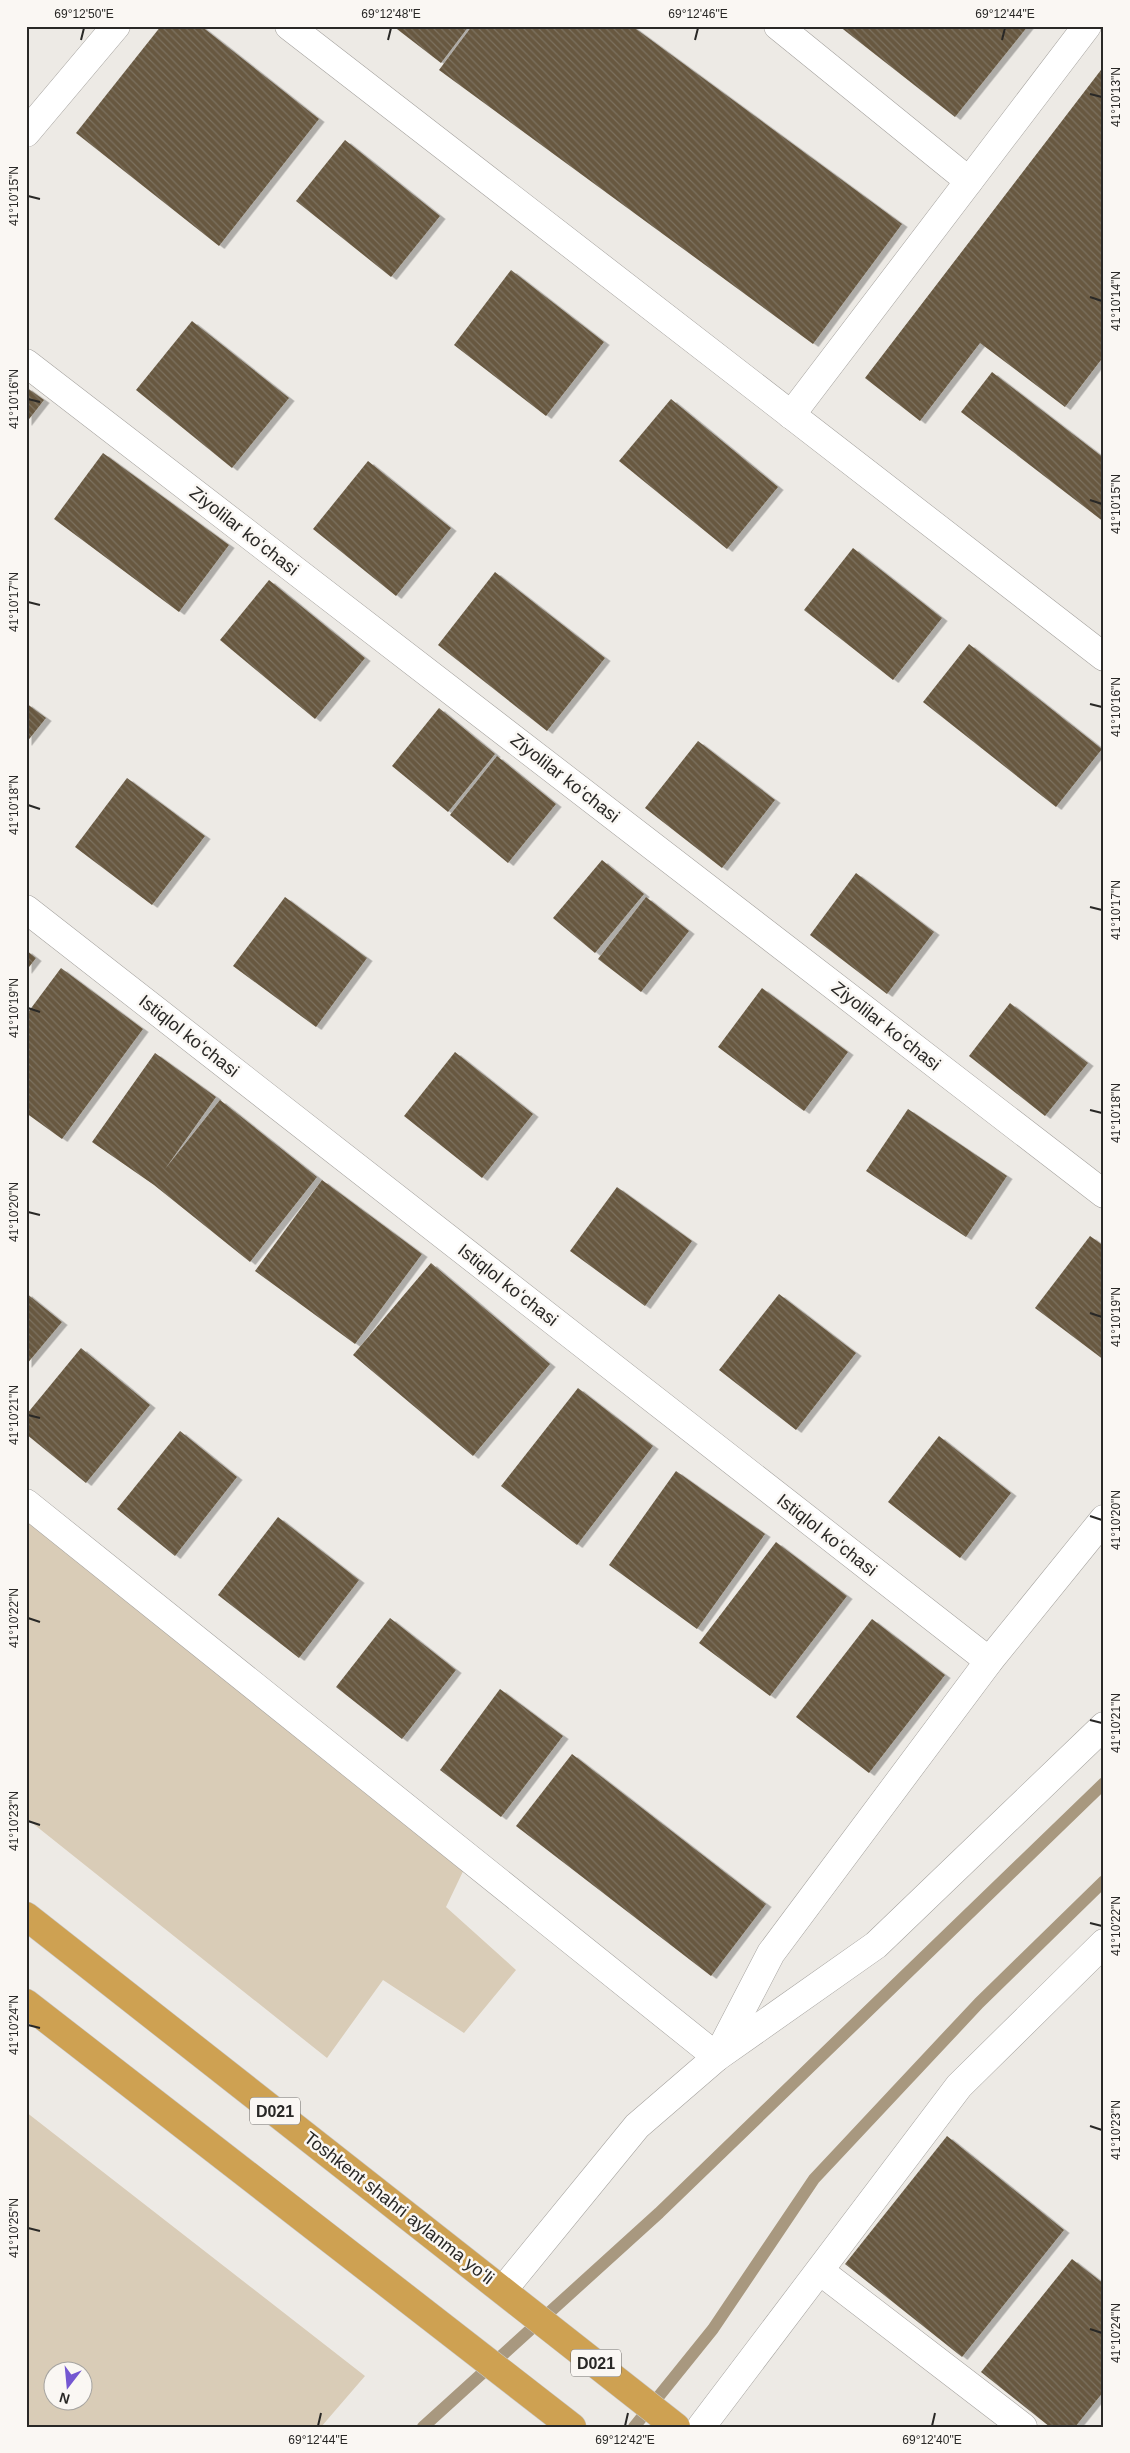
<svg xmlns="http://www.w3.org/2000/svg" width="1130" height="2453" font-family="Arial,sans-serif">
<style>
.grass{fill:#d9ccb7;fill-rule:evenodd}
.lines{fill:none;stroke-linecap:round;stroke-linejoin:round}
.stream{stroke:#a8987f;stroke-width:12}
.building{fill:url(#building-back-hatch);filter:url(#shadow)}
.minor-casing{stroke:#a5a29e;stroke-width:29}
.highway-casing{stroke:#c7c7c7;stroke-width:29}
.minor{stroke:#fff;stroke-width:28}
.highway{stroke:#cea152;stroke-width:28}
.ticks{fill:none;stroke:#292826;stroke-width:2}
.labels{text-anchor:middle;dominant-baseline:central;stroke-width:5;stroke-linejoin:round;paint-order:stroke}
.shield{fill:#faf7f3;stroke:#686664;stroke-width:1}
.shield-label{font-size:16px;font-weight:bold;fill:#292826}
.street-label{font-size:18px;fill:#292826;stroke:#faf7f3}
.neatline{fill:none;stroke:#292826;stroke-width:2}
.ticks-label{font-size:12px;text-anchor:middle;fill:#292826}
</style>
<defs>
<pattern id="building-back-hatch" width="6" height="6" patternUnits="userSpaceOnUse" patternTransform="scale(1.25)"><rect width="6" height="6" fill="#675841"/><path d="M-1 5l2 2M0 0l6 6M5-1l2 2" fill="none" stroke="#7d7260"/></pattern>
<filter id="shadow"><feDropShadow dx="5.5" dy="3" stdDeviation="0" flood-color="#0004"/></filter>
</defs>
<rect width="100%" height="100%" fill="#edeae5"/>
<g class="grass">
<path d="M 26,1518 L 467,1863 L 446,1907 L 516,1970 L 464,2033 L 383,1980 L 327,2058 L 26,1818 Z"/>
<path d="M 26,2112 L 365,2376 L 321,2427 L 26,2427 ZM 52,2370 L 82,2370 L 82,2400 L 52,2400 Z"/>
</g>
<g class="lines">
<g class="stream">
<path d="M 423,2427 L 659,2213 L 1104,1783"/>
<path d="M 634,2427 L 713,2329 L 814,2179 L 979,2003 L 1104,1881"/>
</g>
</g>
<g class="building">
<path d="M 161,26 L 201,26 L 319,119 L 219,246 L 76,133 Z"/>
<path d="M 393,26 L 469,26 L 441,63 Z"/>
<path d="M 472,26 L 632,26 L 902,224 L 813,344 L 439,70 Z"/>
<path d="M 839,26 L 1028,26 L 955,117 Z"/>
<path d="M 1104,66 L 1104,356 L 1065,407 L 980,343 L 920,421 L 865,378 Z"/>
<path d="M 345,140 L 440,216 L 391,277 L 296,201 Z"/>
<path d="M 511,270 L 604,342 L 546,416 L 454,345 Z"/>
<path d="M 192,321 L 289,398 L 232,468 L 136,390 Z"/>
<path d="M 992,372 L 1104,458 L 1104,522 L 961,412 Z"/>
<path d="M 26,387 L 44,400 L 26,423 Z"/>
<path d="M 671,399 L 778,487 L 727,549 L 619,461 Z"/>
<path d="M 103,453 L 229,545 L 179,612 L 54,519 Z"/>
<path d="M 368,461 L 451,528 L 396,596 L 313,529 Z"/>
<path d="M 853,548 L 942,618 L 893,680 L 804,610 Z"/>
<path d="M 495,572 L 605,658 L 547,731 L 438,645 Z"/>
<path d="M 269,580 L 365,658 L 315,719 L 220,640 Z"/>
<path d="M 969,644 L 1102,749 L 1056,807 L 923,702 Z"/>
<path d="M 26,703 L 46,718 L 26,743 Z"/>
<path d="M 439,708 L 495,754 L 448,812 L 392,766 Z"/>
<path d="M 698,741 L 775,800 L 722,868 L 645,808 Z"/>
<path d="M 497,756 L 556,804 L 508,863 L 450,815 Z"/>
<path d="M 127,778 L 205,836 L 152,905 L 75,847 Z"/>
<path d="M 602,860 L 644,894 L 595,953 L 553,918 Z"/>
<path d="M 856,873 L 934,932 L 887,994 L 810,935 Z"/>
<path d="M 285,897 L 367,958 L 316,1027 L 233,966 Z"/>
<path d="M 646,897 L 689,931 L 641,992 L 598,959 Z"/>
<path d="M 26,950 L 36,958 L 26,971 Z"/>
<path d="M 61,968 L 143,1029 L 62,1139 L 26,1113 L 26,1015 Z"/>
<path d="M 762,988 L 848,1052 L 804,1111 L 718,1047 Z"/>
<path d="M 1010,1003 L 1088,1063 L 1045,1116 L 969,1056 Z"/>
<path d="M 455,1052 L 533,1114 L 482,1178 L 404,1116 Z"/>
<path d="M 155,1053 L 216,1097 L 165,1169 L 220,1100 L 317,1177 L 250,1262 L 154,1185 L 92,1142 Z"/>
<path d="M 908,1109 L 1007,1176 L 966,1237 L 866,1171 Z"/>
<path d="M 322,1180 L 422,1254 L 355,1344 L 255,1271 Z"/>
<path d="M 617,1187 L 692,1241 L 645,1306 L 570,1251 Z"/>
<path d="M 1090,1236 L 1104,1246 L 1104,1360 L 1035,1308 Z"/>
<path d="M 431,1263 L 550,1364 L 473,1456 L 353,1355 Z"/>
<path d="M 26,1293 L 62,1322 L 26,1365 Z"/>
<path d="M 779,1294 L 856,1353 L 796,1430 L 719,1370 Z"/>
<path d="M 81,1348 L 150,1405 L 86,1483 L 26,1434 L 26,1415 Z"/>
<path d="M 578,1388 L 653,1446 L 577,1545 L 501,1486 Z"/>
<path d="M 180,1431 L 237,1477 L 175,1556 L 117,1509 Z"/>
<path d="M 939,1436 L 1011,1493 L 960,1558 L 888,1502 Z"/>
<path d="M 676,1471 L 765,1534 L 697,1629 L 609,1565 Z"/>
<path d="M 278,1517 L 359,1580 L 299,1658 L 218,1595 Z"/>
<path d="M 776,1542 L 847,1596 L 770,1696 L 699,1643 Z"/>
<path d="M 390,1618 L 456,1670 L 402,1739 L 336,1687 Z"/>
<path d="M 872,1619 L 945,1675 L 869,1773 L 796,1717 Z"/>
<path d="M 500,1689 L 563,1736 L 501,1817 L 440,1770 Z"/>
<path d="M 572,1754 L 766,1904 L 711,1976 L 516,1826 Z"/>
<path d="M 947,2136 L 1064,2230 L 962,2357 L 845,2264 Z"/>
<path d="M 1072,2259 L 1104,2284 L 1104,2391 L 1075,2427 L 1050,2427 L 981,2372 Z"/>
</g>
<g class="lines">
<g class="minor-casing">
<g id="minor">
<path d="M 289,26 L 1104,657"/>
<path d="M 778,26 L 969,181"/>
<path d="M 26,133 L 116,26"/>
<path d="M 26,363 L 1104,1194"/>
<path d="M 791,415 L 1087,26"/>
<path d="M 26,909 L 989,1661"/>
<path d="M 26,1503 L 717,2057 L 771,1953 L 989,1661 L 1104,1519"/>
<path d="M 820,2271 L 1023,2427"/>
<path d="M 503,2290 L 637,2126 L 717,2057 L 876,1945 L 1104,1726"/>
<path d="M 701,2427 L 959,2086 L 1104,1943"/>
</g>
</g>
<g class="highway-casing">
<g id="highway">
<path d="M 26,1916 L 676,2427"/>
<path d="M 26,2003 L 572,2427"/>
</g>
</g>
<use href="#minor" class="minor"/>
<use href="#highway" class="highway"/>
</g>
<path class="ticks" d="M 81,40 L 84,28M 388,40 L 391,28M 695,40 L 698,28M 1002,40 L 1005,28M 1090,94 L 1102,97M 28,196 L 40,199M 1090,297 L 1102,301M 28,399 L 40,402M 1090,500 L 1102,504M 28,602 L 40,605M 1090,704 L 1102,707M 28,805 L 40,809M 1090,907 L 1102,910M 28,1008 L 40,1012M 1090,1110 L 1102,1113M 28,1212 L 40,1215M 1090,1313 L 1102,1317M 28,1415 L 40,1418M 1090,1516 L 1102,1520M 28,1618 L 40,1622M 1090,1720 L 1102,1723M 28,1821 L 40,1825M 1090,1923 L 1102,1926M 28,2025 L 40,2028M 1090,2126 L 1102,2130M 28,2228 L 40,2231M 1090,2329 L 1102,2333M 318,2426 L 321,2413M 625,2426 L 628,2413M 932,2426 L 935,2413"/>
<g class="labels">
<g class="shield">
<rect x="250" y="2097.5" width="50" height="27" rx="4"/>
<rect x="571" y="2349.5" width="50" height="27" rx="4"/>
</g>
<g class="shield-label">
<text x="275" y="2111">D021</text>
<text x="596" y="2363">D021</text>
</g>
<g class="street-label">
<text transform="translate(244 531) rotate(38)">Ziyolilar koʻchasi</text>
<text transform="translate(565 778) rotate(38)">Ziyolilar koʻchasi</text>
<text transform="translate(886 1026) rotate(38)">Ziyolilar koʻchasi</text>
<text transform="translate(189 1036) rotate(38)">Istiqlol koʻchasi</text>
<text transform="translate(508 1285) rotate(38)">Istiqlol koʻchasi</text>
<text transform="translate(827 1535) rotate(38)">Istiqlol koʻchasi</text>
<text transform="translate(399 2208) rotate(38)">Toshkent shahri aylanma yoʻli</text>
</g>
</g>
<rect width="1130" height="2453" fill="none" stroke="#faf7f3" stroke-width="55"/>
<g transform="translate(68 2386) rotate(196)"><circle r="24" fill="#faf7f3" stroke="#a6a4a1"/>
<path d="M0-4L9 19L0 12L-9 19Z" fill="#7457d1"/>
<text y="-8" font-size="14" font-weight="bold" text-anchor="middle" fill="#292826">N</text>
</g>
<rect x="28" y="28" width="1074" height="2398" class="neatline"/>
<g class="ticks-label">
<text x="84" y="18">69°12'50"E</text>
<text x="391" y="18">69°12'48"E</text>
<text x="698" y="18">69°12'46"E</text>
<text x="1005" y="18">69°12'44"E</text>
<text transform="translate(1116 97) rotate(-90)" y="4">41°10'13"N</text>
<text transform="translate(14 196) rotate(-90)" y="4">41°10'15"N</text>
<text transform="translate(1116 301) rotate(-90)" y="4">41°10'14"N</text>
<text transform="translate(14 399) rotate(-90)" y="4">41°10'16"N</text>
<text transform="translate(1116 504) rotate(-90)" y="4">41°10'15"N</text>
<text transform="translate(14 602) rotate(-90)" y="4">41°10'17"N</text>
<text transform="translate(1116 707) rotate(-90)" y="4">41°10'16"N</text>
<text transform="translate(14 805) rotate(-90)" y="4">41°10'18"N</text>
<text transform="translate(1116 910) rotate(-90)" y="4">41°10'17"N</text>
<text transform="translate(14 1008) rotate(-90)" y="4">41°10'19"N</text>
<text transform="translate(1116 1113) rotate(-90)" y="4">41°10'18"N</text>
<text transform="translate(14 1212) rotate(-90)" y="4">41°10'20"N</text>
<text transform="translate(1116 1317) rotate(-90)" y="4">41°10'19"N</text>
<text transform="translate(14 1415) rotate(-90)" y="4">41°10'21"N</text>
<text transform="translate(1116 1520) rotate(-90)" y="4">41°10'20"N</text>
<text transform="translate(14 1618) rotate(-90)" y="4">41°10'22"N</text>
<text transform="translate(1116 1723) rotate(-90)" y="4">41°10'21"N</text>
<text transform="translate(14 1821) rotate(-90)" y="4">41°10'23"N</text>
<text transform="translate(1116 1926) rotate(-90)" y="4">41°10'22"N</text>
<text transform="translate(14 2025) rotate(-90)" y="4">41°10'24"N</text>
<text transform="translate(1116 2130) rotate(-90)" y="4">41°10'23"N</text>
<text transform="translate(14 2228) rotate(-90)" y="4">41°10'25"N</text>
<text transform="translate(1116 2333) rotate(-90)" y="4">41°10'24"N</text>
<text x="318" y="2444">69°12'44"E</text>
<text x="625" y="2444">69°12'42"E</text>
<text x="932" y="2444">69°12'40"E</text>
</g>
</svg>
